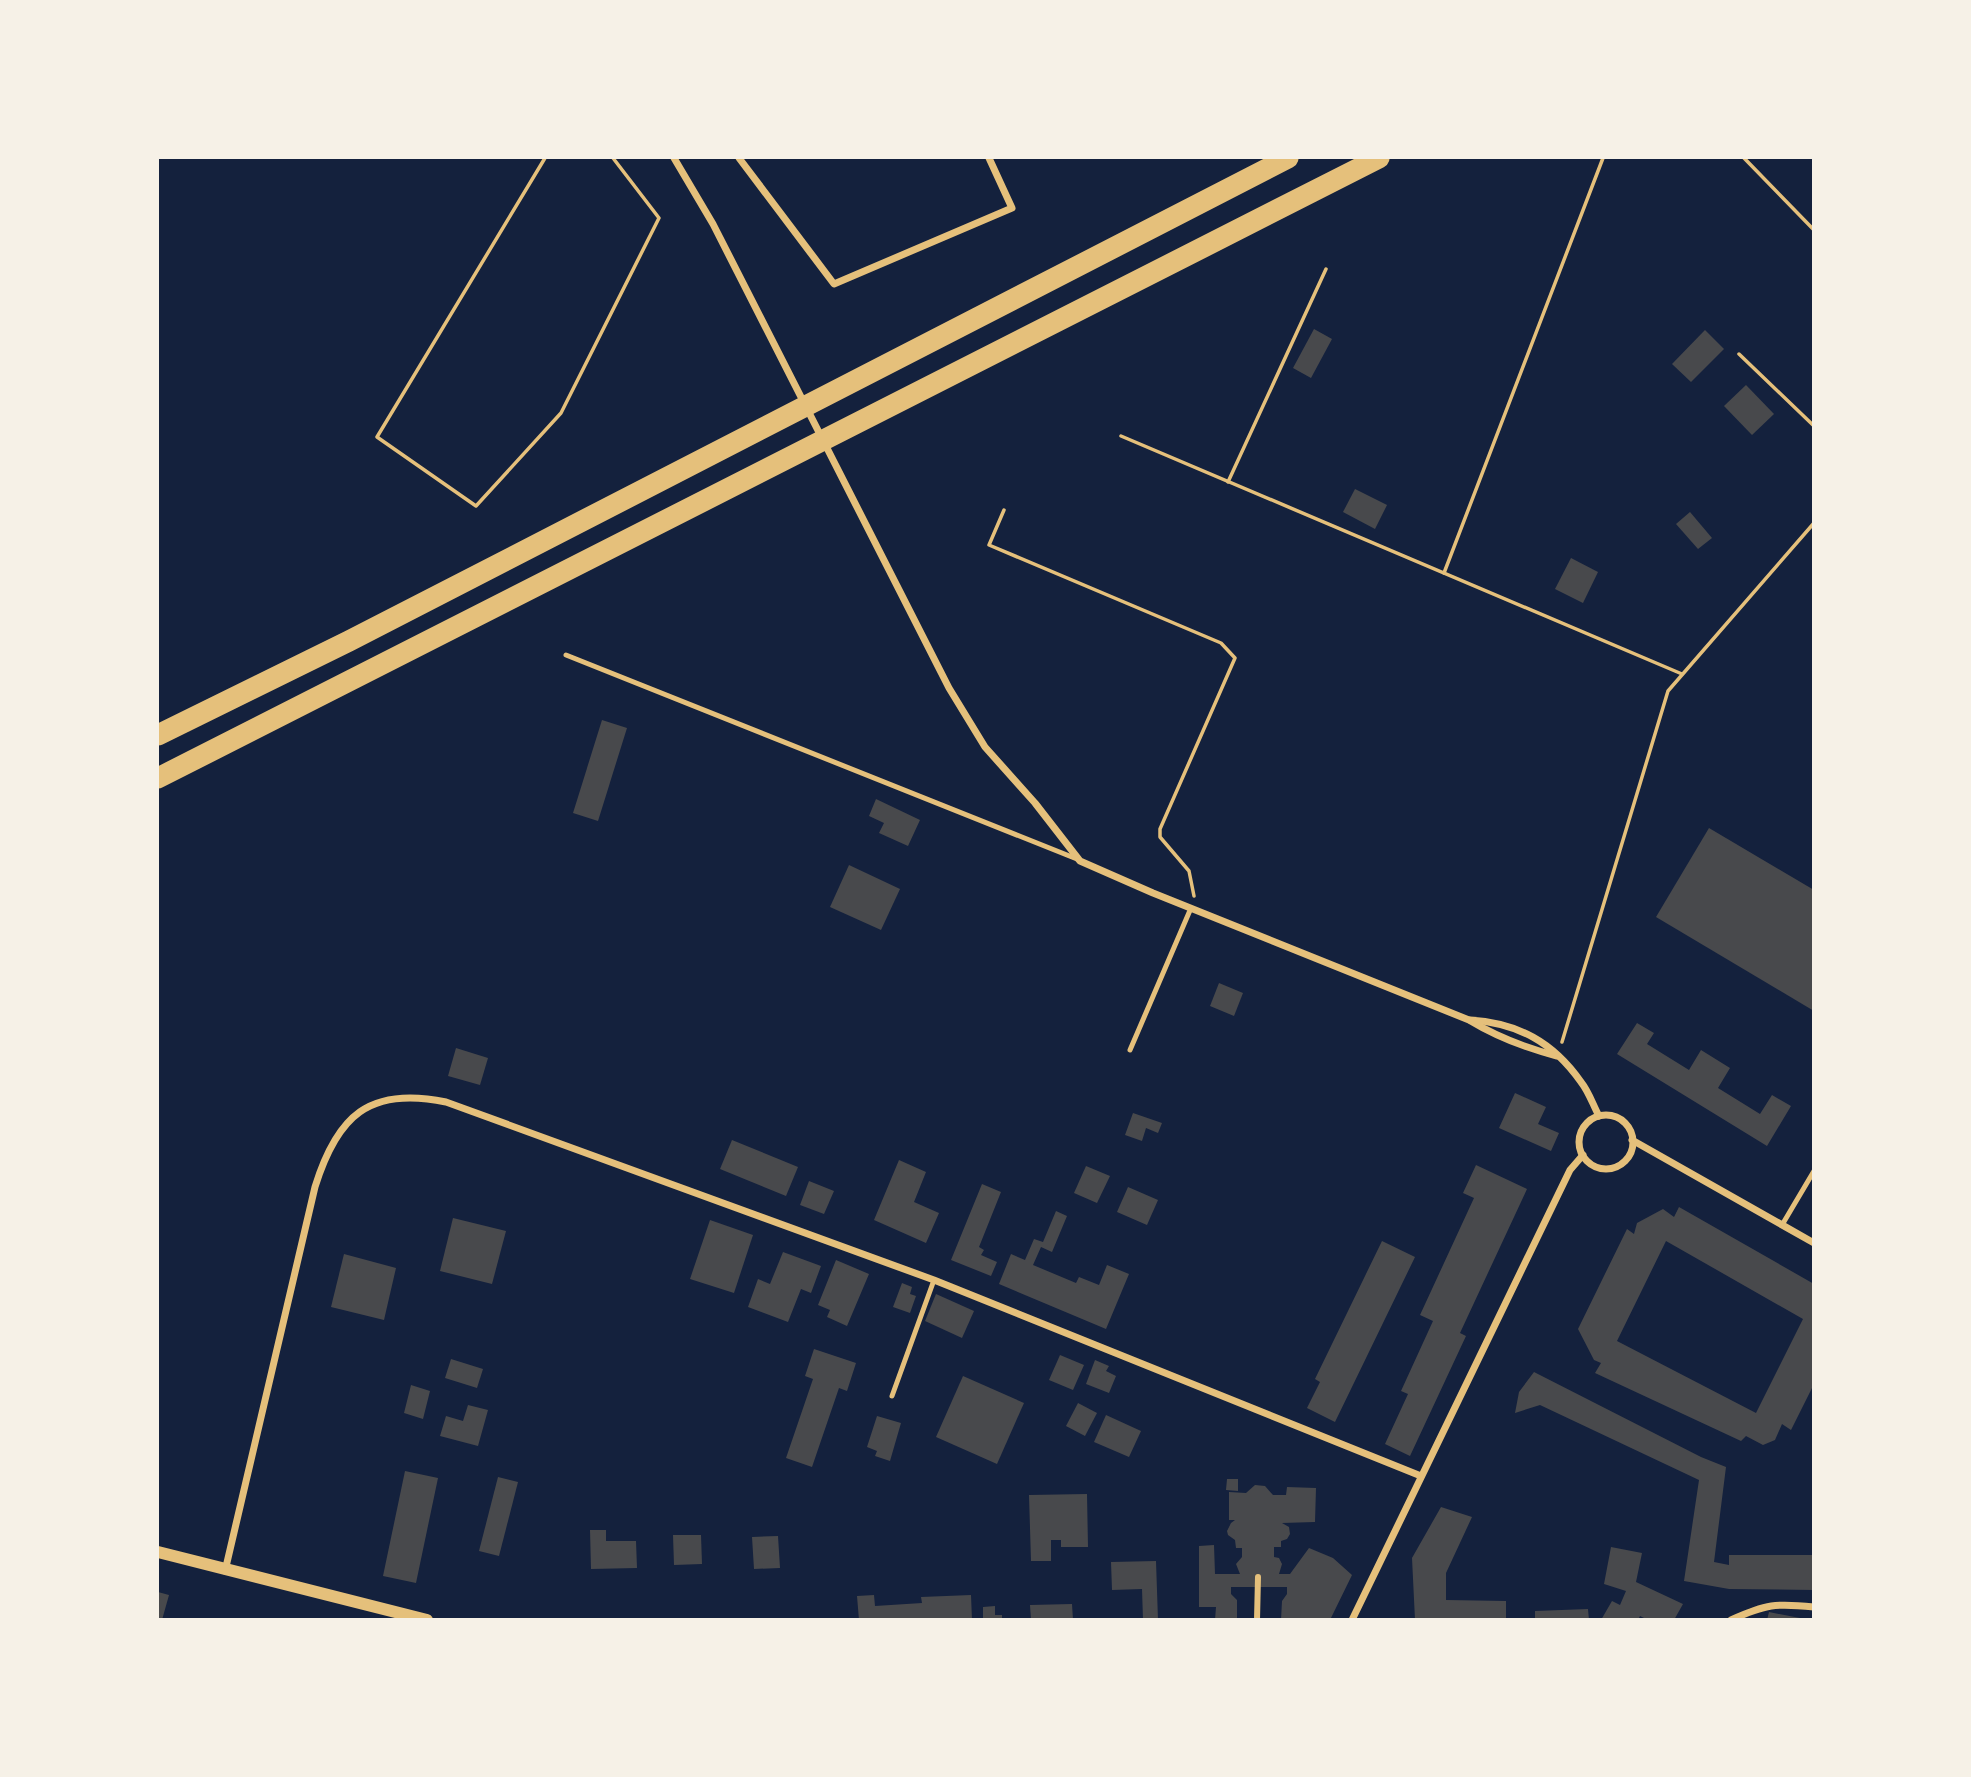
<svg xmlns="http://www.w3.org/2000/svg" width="1971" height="1777" font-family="'Libre Baskerville',serif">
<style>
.building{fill:#48494c;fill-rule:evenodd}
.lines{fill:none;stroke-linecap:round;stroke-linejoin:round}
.path{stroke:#e5c07b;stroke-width:3.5}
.service{stroke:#e5c07b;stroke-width:5}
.pedestrian{stroke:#e5c07b;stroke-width:6}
.minor{stroke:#e5c07b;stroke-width:7}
.tertiary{stroke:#e5c07b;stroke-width:12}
.motorway{stroke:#e5c07b;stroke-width:21}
</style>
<rect width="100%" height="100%" fill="#14213d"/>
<g class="building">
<path d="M 1314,329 L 1332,339 L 1311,378 L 1293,368 Z"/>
<path d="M 1705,330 L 1724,349 L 1691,382 L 1672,364 Z"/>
<path d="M 1746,385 L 1774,414 L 1752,435 L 1724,406 Z"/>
<path d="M 1355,489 L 1387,505 L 1375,529 L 1343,512 Z"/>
<path d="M 1690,512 L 1712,538 L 1698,549 L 1676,524 Z"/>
<path d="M 1571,558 L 1598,572 L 1583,603 L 1555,589 Z"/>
<path d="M 602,720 L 627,728 L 598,821 L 573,813 Z"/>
<path d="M 876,799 L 920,820 L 908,846 L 879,833 L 884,823 L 869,816 Z"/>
<path d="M 1709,828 L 1814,890 L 1814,1011 L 1656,917 Z"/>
<path d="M 849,865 L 900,889 L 881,930 L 830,907 Z"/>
<path d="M 1219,983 L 1243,993 L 1234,1016 L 1210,1006 Z"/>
<path d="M 1637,1023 L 1654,1033 L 1647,1044 L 1689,1070 L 1701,1050 L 1730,1068 L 1718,1088 L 1760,1114 L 1772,1095 L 1791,1106 L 1767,1146 L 1617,1054 Z"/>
<path d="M 456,1048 L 488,1058 L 480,1085 L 448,1076 Z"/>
<path d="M 1515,1093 L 1546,1107 L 1538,1124 L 1559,1133 L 1551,1151 L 1499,1128 Z"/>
<path d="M 1133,1113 L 1162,1123 L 1158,1133 L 1146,1128 L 1142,1141 L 1125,1135 Z"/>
<path d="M 732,1140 L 798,1167 L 786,1196 L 720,1169 Z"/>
<path d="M 899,1160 L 926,1172 L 914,1202 L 939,1213 L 926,1243 L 874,1220 Z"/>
<path d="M 1476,1165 L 1527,1189 L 1460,1333 L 1466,1336 L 1410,1456 L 1385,1444 L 1408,1394 L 1401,1391 L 1433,1321 L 1420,1315 L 1474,1198 L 1463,1193 Z"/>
<path d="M 1086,1166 L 1110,1176 L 1097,1203 L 1074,1193 Z"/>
<path d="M 809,1181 L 834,1191 L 824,1214 L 800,1205 Z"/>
<path d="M 982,1184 L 1001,1192 L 979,1247 L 984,1250 L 981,1255 L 997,1262 L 991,1276 L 951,1260 Z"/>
<path d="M 1128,1187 L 1158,1200 L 1147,1225 L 1117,1212 Z"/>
<path d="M 1679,1207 L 1814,1284 L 1814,1384 L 1791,1430 L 1782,1424 L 1775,1440 L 1763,1445 L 1746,1436 L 1741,1441 L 1595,1373 L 1601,1363 L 1594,1360 L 1578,1329 L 1627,1229 L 1634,1234 L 1637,1223 L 1663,1209 L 1674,1217 ZM 1666,1241 L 1803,1319 L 1756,1413 L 1617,1341 Z"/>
<path d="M 1056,1211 L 1067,1216 L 1052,1252 L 1041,1247 L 1033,1265 L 1076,1283 L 1079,1277 L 1099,1285 L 1107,1265 L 1129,1274 L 1106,1329 L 999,1284 L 1011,1254 L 1025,1260 L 1034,1239 L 1043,1242 Z"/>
<path d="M 453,1218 L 506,1231 L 492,1284 L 440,1271 Z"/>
<path d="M 710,1220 L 753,1235 L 734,1293 L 690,1279 Z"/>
<path d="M 1382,1241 L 1415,1257 L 1335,1422 L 1307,1408 L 1320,1382 L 1315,1379 Z"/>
<path d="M 783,1252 L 821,1266 L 811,1293 L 801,1289 L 788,1322 L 748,1307 L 758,1279 L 770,1284 Z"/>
<path d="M 344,1254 L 396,1268 L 384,1320 L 331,1307 Z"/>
<path d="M 836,1260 L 869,1274 L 847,1326 L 827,1317 L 830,1310 L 818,1305 Z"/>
<path d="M 902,1283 L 912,1287 L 910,1294 L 916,1296 L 910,1313 L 893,1307 Z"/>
<path d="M 936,1294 L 974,1311 L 962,1338 L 925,1321 Z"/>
<path d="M 814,1349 L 856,1363 L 847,1391 L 839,1388 L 812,1467 L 786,1458 L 813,1379 L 805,1376 Z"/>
<path d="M 1060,1355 L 1084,1365 L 1073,1390 L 1049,1380 Z"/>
<path d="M 451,1359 L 483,1369 L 477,1388 L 445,1378 Z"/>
<path d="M 1095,1360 L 1109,1366 L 1106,1371 L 1116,1376 L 1109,1393 L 1086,1384 Z"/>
<path d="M 1534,1372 L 1701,1457 L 1726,1467 L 1714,1562 L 1729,1565 L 1729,1555 L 1814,1555 L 1814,1590 L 1729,1589 L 1684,1581 L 1699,1480 L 1540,1405 L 1515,1413 L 1519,1392 Z"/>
<path d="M 963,1376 L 1024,1403 L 997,1464 L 936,1437 Z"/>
<path d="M 411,1385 L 430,1391 L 423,1419 L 404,1413 Z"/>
<path d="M 1078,1403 L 1097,1413 L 1085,1436 L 1066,1426 Z"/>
<path d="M 468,1405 L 488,1410 L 478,1446 L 440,1436 L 446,1416 L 463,1421 Z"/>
<path d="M 1106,1415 L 1141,1431 L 1129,1457 L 1094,1442 Z"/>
<path d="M 877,1416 L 901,1423 L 890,1461 L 875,1456 L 877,1451 L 867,1447 Z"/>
<path d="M 405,1471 L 438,1478 L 416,1583 L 383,1576 Z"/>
<path d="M 498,1477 L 518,1482 L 499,1556 L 479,1551 Z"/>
<path d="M 1227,1479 L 1238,1479 L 1238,1491 L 1226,1490 Z"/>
<path d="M 1255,1485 L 1265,1486 L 1273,1495 L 1286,1495 L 1287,1487 L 1316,1488 L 1315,1522 L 1282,1523 L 1289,1527 L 1290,1534 L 1287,1539 L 1281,1541 L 1281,1547 L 1274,1547 L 1274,1557 L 1279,1558 L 1282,1564 L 1279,1574 L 1290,1574 L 1309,1548 L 1333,1558 L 1352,1575 L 1330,1620 L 1281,1620 L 1282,1601 L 1287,1594 L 1287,1587 L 1231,1587 L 1231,1594 L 1237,1600 L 1237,1620 L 1215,1620 L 1216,1607 L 1199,1607 L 1199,1546 L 1214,1545 L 1215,1574 L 1240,1574 L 1236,1564 L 1242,1557 L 1242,1548 L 1236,1548 L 1235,1540 L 1228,1535 L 1227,1531 L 1231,1523 L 1235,1520 L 1229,1520 L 1229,1492 L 1246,1493 Z"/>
<path d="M 1087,1494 L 1088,1547 L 1061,1547 L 1061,1540 L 1051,1540 L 1051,1561 L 1031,1561 L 1029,1495 Z"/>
<path d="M 1441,1507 L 1472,1517 L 1446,1573 L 1446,1600 L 1506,1601 L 1506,1620 L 1415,1620 L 1412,1558 Z"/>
<path d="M 590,1530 L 606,1530 L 606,1541 L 636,1541 L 637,1568 L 591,1569 Z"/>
<path d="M 673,1535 L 701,1535 L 702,1564 L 674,1565 Z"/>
<path d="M 778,1536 L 780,1568 L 754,1569 L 752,1537 Z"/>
<path d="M 1611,1547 L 1642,1553 L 1636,1582 L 1683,1604 L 1674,1620 L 1648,1620 L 1640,1616 L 1638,1620 L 1601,1620 L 1612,1601 L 1620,1605 L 1626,1591 L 1604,1584 Z"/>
<path d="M 1156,1561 L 1158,1620 L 1143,1620 L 1142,1589 L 1112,1590 L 1111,1562 Z"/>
<path d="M 158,1592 L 169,1595 L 162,1620 L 158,1620 Z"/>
<path d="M 874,1595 L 875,1606 L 922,1603 L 921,1597 L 971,1595 L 972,1620 L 859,1620 L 857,1596 Z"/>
<path d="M 1072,1604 L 1073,1620 L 1031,1620 L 1030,1605 Z"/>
<path d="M 995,1606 L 995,1615 L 1002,1615 L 1002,1620 L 983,1620 L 983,1607 Z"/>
<path d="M 1588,1609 L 1589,1620 L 1535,1620 L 1535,1611 Z"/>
<path d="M 1769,1612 L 1800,1618 L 1800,1620 L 1767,1620 Z"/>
</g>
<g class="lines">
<g class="path">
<path d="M 545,158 L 377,437 L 476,506 L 561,413 L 659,218 L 613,158"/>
<path d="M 1744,158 L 1814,230"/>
<path d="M 1739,354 L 1814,426"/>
<path d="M 1121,436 L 1682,674"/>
<path d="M 1228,482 L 1326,269"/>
<path d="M 1004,510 L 989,545 L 1221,643 L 1235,658 L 1160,829 L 1160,837 L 1189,871 L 1194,896"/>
<path d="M 1444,573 L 1603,158"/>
<path d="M 1562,1042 L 1668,691 L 1814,523"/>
</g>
<g class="service">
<path d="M 566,655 L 1077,859"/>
<path d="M 1130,1050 L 1191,908"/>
<path d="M 1782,1225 L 1814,1171"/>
<path d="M 892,1396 L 934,1280"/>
</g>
<path class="pedestrian" d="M 1257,1620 L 1258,1577"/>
<g class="minor">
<path d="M 674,158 L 713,224 L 949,688 L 985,747 L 1035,803 L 1080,861 L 1153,893 L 1469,1020 C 1497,1037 1526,1048 1557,1056"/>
<path d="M 739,158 L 834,284 L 1012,208 L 989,158"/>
<path d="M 1470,1020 C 1518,1023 1553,1042 1581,1082 C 1589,1092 1593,1105 1599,1116"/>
<circle cx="1606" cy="1142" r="27"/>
<path d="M 1632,1140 L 1814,1243"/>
<path d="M 225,1571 L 315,1187 C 337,1116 369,1086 446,1102 L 934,1280 L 1421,1476"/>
<path d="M 1352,1620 L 1570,1170 L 1583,1155"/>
<path d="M 1731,1620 C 1766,1604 1776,1603 1814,1607"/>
</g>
<path class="tertiary" d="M 158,1552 L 427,1620"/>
<g class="motorway">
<path d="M 158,735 L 349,641 L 1288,158"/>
<path d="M 158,778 L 1379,158"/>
</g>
</g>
<rect width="1971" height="1777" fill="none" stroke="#f6f1e7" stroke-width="318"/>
</svg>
